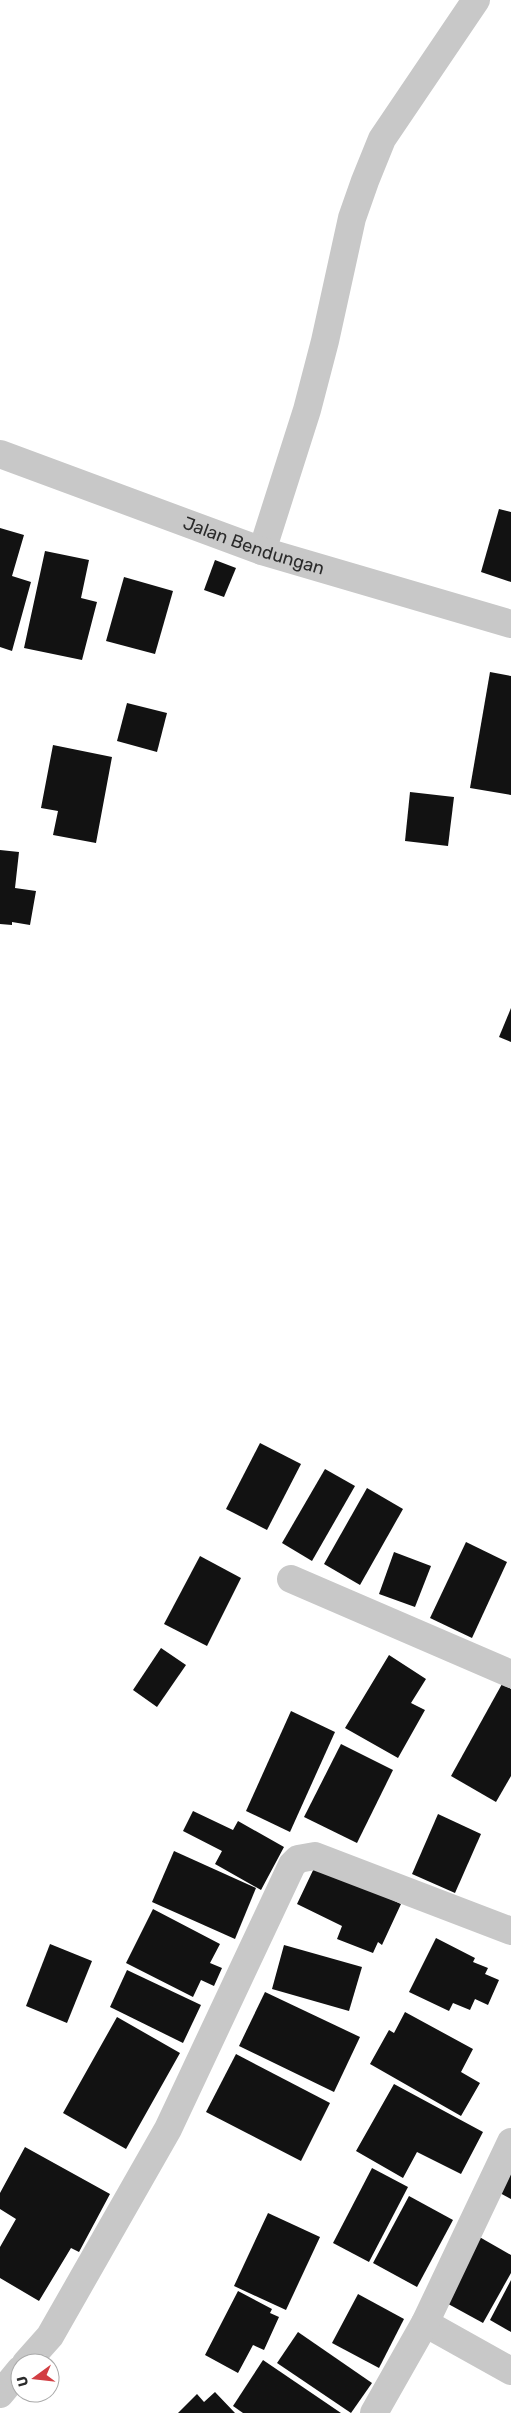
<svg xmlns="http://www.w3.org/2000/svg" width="511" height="2413" font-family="Rubik,sans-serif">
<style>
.building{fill:#121212}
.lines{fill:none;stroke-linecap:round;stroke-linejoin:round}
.minor{stroke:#c8c8c8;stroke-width:28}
.tertiary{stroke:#c8c8c8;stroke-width:28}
.labels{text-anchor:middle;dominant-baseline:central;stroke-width:5;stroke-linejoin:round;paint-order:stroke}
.street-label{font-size:18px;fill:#2b2b2b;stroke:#fff}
</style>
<rect width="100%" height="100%" fill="#fff"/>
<g class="building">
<path d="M 499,509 L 511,512 L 511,582 L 481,572 Z"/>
<path d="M 0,528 L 24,535 L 12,576 L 31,582 L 12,651 L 0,647 Z"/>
<path d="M 45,551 L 89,560 L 81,598 L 97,602 L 82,660 L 24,648 Z"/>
<path d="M 215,560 L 236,568 L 224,597 L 204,590 Z"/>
<path d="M 124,577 L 173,591 L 155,654 L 106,641 Z"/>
<path d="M 490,672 L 511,676 L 511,795 L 470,788 Z"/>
<path d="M 127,703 L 167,713 L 157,752 L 117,741 Z"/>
<path d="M 53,745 L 112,757 L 96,843 L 53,835 L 58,811 L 41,808 Z"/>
<path d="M 410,792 L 454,797 L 448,846 L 405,841 Z"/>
<path d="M 0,850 L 19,852 L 15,888 L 36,891 L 30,925 L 12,922 L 12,925 L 0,924 Z"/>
<path d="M 511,1008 L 511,1042 L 499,1037 Z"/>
<path d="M 260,1443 L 301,1464 L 267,1530 L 226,1509 Z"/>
<path d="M 325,1469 L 355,1486 L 312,1561 L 282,1543 Z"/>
<path d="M 367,1488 L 403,1509 L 360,1585 L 324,1564 Z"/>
<path d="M 466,1542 L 507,1562 L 472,1638 L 430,1618 Z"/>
<path d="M 394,1552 L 431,1566 L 415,1607 L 379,1594 Z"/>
<path d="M 200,1556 L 241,1578 L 207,1646 L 164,1624 Z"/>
<path d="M 161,1648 L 186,1665 L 157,1707 L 133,1690 Z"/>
<path d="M 389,1655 L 426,1679 L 411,1703 L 425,1710 L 398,1758 L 345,1728 Z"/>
<path d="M 502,1684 L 511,1689 L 511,1776 L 496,1802 L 451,1776 Z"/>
<path d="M 291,1711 L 335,1732 L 290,1832 L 246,1811 Z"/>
<path d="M 341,1744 L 393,1770 L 357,1843 L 304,1817 Z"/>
<path d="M 193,1811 L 233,1830 L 238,1821 L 284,1847 L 261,1890 L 215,1864 L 222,1851 L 183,1831 Z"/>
<path d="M 438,1814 L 481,1834 L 455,1893 L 412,1874 Z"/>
<path d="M 174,1851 L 256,1888 L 235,1939 L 152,1902 Z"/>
<path d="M 316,1864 L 401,1904 L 382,1945 L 378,1942 L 373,1953 L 337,1939 L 342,1926 L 297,1904 Z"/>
<path d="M 153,1909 L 220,1944 L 210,1963 L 222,1968 L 214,1986 L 201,1980 L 193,1997 L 126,1963 Z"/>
<path d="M 436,1938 L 475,1958 L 473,1962 L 488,1968 L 485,1974 L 499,1980 L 488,2005 L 475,1999 L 470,2010 L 453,2003 L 449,2011 L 409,1992 Z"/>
<path d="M 50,1944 L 92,1961 L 67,2023 L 26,2006 Z"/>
<path d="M 284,1945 L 362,1967 L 349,2011 L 272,1989 Z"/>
<path d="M 127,1970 L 201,2005 L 183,2043 L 110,2007 Z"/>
<path d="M 265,1992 L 360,2037 L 334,2092 L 239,2046 Z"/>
<path d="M 405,2012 L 473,2049 L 461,2072 L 480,2083 L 461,2116 L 370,2064 L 389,2030 L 394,2033 Z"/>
<path d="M 117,2017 L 180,2053 L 126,2149 L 63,2113 Z"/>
<path d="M 236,2054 L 330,2103 L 301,2161 L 206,2112 Z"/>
<path d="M 394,2084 L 483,2132 L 461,2174 L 417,2152 L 403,2178 L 356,2151 Z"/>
<path d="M 25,2147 L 110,2194 L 79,2252 L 71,2248 L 39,2301 L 0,2278 L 0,2247 L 16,2219 L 0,2209 L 0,2193 Z"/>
<path d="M 511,2165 L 511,2199 L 498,2192 Z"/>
<path d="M 372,2168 L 408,2187 L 369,2262 L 333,2243 Z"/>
<path d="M 409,2196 L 453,2220 L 417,2287 L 373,2263 Z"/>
<path d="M 268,2213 L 320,2237 L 286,2310 L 234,2286 Z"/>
<path d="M 476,2235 L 511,2255 L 511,2273 L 483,2323 L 441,2300 Z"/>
<path d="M 511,2280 L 511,2332 L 490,2320 Z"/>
<path d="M 238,2291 L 272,2309 L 270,2313 L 279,2317 L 264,2350 L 253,2345 L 238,2373 L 205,2355 Z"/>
<path d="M 358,2294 L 404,2319 L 379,2368 L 332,2343 Z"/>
<path d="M 298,2332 L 372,2383 L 351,2413 L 277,2363 Z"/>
<path d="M 263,2360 L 341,2413 L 243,2413 L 233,2406 Z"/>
<path d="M 215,2392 L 235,2413 L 178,2413 L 197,2394 L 204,2402 Z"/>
</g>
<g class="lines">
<g class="minor">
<path d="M 262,551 L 307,410 L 325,341 L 352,218 L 365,181 L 382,139 L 476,0"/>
<path d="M 291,1579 L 511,1674"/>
<path d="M 425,2323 L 511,2371"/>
<path d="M 26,2363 L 50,2336 L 168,2129 L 292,1865 L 298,1859 L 315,1856 L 511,1931"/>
<path d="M 0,2394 L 20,2370"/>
<path d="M 374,2413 L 425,2323 L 511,2142"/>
</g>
<path class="tertiary" id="s1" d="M 0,454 L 262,551 L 511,624"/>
</g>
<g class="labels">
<g class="street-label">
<text stroke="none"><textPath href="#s1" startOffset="270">Jalan Bendungan</textPath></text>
</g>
</g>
<g transform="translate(35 2378) rotate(255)"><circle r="24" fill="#ffffff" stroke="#aaaaaa"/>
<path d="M0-4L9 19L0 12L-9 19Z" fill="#d23e43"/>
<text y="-8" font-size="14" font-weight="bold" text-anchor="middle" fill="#2b2b2b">U</text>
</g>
</svg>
